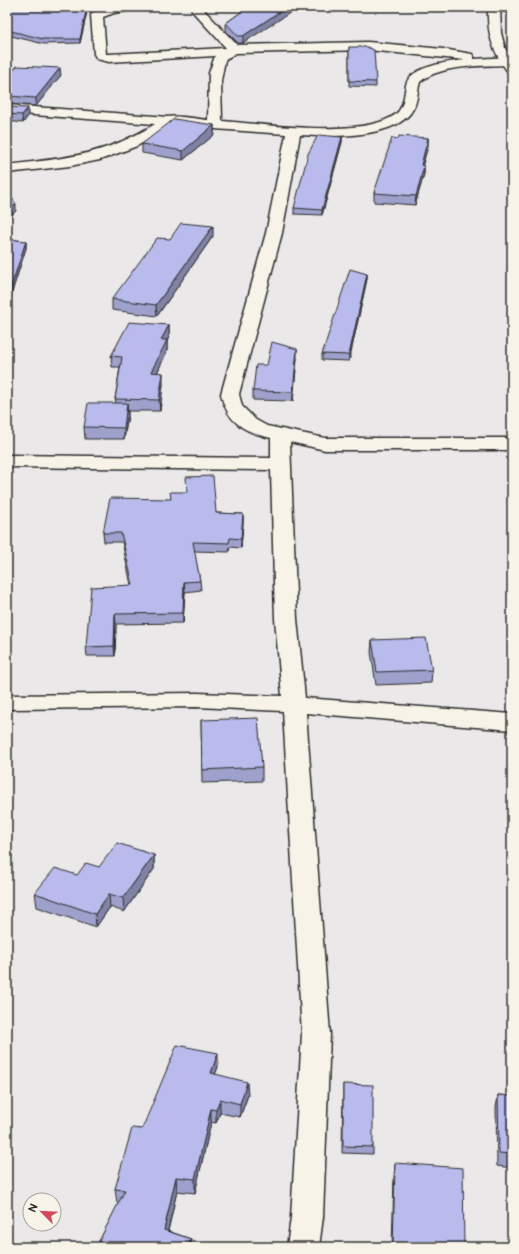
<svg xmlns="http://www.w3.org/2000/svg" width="519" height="1254" font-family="'Balsamiq Sans',sans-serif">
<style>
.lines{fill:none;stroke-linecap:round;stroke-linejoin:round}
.street-casing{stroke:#2b2b2b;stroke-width:3}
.secondary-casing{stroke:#2b2b2b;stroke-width:3}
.street{fill:#f7f3e8;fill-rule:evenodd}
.secondary{fill:#f7f3e8;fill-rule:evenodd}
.wall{fill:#9ea1cb;stroke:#2b2b2b}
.shaded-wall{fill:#8183a5;stroke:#2b2b2b}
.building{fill:#b8bbec;stroke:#2b2b2b}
</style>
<rect width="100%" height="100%" fill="#eae8e9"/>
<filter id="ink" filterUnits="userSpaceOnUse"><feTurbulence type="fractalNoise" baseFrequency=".025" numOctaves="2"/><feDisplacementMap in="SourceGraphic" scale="8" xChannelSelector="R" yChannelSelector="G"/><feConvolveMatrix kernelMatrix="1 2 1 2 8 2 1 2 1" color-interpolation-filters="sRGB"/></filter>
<g filter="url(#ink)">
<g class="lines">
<g class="street-casing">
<g id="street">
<path d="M 110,7 L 140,7 L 138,9 L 114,13 L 103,17 L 106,54 L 109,54 L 226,48 L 192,11 L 192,7 L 204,7 L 204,10 L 237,45 L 368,42 L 443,49 L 472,54 L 474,57 L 473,59 L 512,57 L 512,65 C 485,66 441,64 420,82 C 417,91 418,101 413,109 C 398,139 328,137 300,135 L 282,233 L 239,394 L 242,406 L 256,420 L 267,426 L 325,438 L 512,438 L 512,450 L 325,450 L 290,442 L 297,619 L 305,698 L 512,714 L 512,730 L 306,713 L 330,1034 L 323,1217 L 319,1247 L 287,1247 L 291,1217 L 302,1034 L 283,711 L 197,707 L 7,709 L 7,695 L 197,693 L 282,696 L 275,619 L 271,470 L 7,467 L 7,455 L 271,458 L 271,438 C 244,432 227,422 221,394 L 266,233 L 286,134 L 172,126 L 137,146 L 100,160 L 70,166 L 7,173 L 7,165 C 66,158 103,156 155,124 L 7,113 L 7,105 L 168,117 C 175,115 198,119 208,120 L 209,73 L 215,56 L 109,62 L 97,59 L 94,54 L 91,15 L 93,12 ZM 368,50 L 465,60 C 449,62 410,66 406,85 C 404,95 404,107 396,114 C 365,139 262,124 222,121 L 221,81 L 225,60 L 236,53 Z"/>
<path d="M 490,7 L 512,7 L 512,13 L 492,9 Z"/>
</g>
</g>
<g class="secondary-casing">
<path id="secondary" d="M 488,7 L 500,7 L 501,33 L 505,48 L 512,61 L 512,73 L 508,72 C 492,51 487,32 488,7 Z"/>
</g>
<use href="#street" class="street"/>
<use href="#secondary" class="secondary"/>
</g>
<g class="wall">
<path d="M 7,7 L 88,7 L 80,43 L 44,44 L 7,35 Z"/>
<path d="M 248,7 L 243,43 L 238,43 L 226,31 L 226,23 Z"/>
<path d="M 349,47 L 376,82 L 376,87 L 349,86 Z"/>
<path d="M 61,75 L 36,106 L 7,104 L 7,77 Z"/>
<path d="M 7,107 L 28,116 L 23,123 L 7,121 Z"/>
<path d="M 214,125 L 214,135 L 183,160 L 142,153 L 142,144 Z"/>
<path d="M 342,137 L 342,142 L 322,215 L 294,214 L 294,208 Z"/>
<path d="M 428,138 L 428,146 L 422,166 L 424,166 L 424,174 L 415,205 L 374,202 L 374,193 L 398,139 Z"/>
<path d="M 213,236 L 157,316 L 112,310 L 112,299 L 170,239 Z"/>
<path d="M 7,239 L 26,241 L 26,248 L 10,298 L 7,298 Z"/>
<path d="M 367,274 L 367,279 L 349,361 L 322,360 L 322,354 Z"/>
<path d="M 169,325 L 169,336 L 167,342 L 167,351 L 157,373 L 163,384 L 160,411 L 128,411 L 128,415 L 124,439 L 85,439 L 84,427 L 116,403 L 115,399 L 120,367 L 112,367 L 111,356 Z"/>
<path d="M 297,358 L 293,401 L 253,400 L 253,391 L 267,365 Z"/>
<path d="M 216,513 L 243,514 L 243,523 L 241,548 L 230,547 L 229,552 L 194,551 L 200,581 L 201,590 L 185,592 L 183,623 L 116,624 L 115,656 L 87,656 L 86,647 L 131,585 L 122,542 L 104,542 L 103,533 Z"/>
<path d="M 372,640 L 432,670 L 431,683 L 376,685 L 371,652 Z"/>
<path d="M 201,720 L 262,767 L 262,781 L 202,783 Z"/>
<path d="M 154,855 L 154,869 L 124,912 L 110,907 L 96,927 L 37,907 L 35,893 L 77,875 L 99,867 Z"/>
<path d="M 218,1067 L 215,1074 L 248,1095 L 240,1117 L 220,1113 L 216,1123 L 211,1122 L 195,1193 L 177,1191 L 168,1231 L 191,1239 L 191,1247 L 96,1247 L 119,1203 L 117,1203 L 115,1189 L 142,1129 Z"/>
<path d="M 343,1084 L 373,1147 L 373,1154 L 342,1153 Z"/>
<path d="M 498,1095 L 512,1096 L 512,1168 L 497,1166 L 496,1108 Z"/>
<path d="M 395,1163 L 464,1247 L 392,1247 L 394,1177 Z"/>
</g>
<g class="shaded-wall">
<path d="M 87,7 L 88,7 L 80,43 L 80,39 Z"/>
<path d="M 287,7 L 299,7 L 243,43 L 243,36 Z"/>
<path d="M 60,68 L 61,75 L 36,106 L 36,98 Z"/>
<path d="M 28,108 L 28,116 L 23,123 L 22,115 Z"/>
<path d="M 214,125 L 214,135 L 183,160 L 183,151 Z"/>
<path d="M 342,137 L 342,142 L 322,215 L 322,210 Z"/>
<path d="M 428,138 L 428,146 L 420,174 L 421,165 Z"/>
<path d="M 424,166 L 424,174 L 415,205 L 416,196 Z"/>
<path d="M 16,204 L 16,211 L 7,220 L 7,212 Z"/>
<path d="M 213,226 L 213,236 L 157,316 L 156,305 Z"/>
<path d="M 26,241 L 26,248 L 10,298 L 10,290 Z"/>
<path d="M 367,274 L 367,279 L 349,361 L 349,355 Z"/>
<path d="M 169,325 L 169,336 L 167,342 L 167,351 L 152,384 L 151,372 L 161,340 Z"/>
<path d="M 297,349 L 297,358 L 293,401 L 293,392 Z"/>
<path d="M 163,373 L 163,384 L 160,411 L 159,400 Z"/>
<path d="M 127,403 L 128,415 L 124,439 L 124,428 Z"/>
<path d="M 243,514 L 243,523 L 241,548 L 241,539 Z"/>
<path d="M 184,582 L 185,592 L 183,623 L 183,613 Z"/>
<path d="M 115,614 L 116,624 L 115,656 L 114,646 Z"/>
<path d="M 154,855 L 154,869 L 124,912 L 123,898 Z"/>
<path d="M 109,894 L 110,907 L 96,927 L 95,914 Z"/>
<path d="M 218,1053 L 218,1067 L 211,1086 L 211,1073 Z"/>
<path d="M 247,1082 L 248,1095 L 240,1117 L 240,1104 Z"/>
<path d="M 220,1099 L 220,1113 L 216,1123 L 216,1110 Z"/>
<path d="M 211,1109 L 211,1122 L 195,1193 L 195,1179 Z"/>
<path d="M 176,1177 L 177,1191 L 165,1243 L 164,1230 Z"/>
<path d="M 191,1239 L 191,1247 L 187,1247 Z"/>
</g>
<g class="building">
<path d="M 7,7 L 87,7 L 80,39 L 43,39 L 7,30 Z"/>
<path d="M 248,7 L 287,7 L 243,36 L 238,36 L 226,23 Z"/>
<path d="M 349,47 L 367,47 L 374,50 L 376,82 L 349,81 Z"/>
<path d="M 17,66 L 60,68 L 36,98 L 7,96 L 7,77 Z"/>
<path d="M 7,107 L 28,108 L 22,115 L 7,114 Z"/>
<path d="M 174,119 L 214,125 L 183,151 L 142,144 Z"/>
<path d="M 318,135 L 342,137 L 322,210 L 294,208 L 308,154 Z"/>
<path d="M 399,136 L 428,138 L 421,165 L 424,166 L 416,196 L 374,193 L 392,138 L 398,139 Z"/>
<path d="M 7,191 L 16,204 L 7,212 Z"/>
<path d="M 181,223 L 213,226 L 156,305 L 112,299 L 157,238 L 170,239 Z"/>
<path d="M 7,239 L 26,241 L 10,290 L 7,290 Z"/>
<path d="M 350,269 L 367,274 L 349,355 L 322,354 Z"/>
<path d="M 129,322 L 169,325 L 161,340 L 167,340 L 151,372 L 163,373 L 159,400 L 115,399 L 122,357 L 111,356 Z"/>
<path d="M 272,342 L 297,349 L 293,392 L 253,391 L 256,365 L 267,365 Z"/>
<path d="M 88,403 L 127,403 L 124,428 L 84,427 Z"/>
<path d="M 213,476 L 216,513 L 243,514 L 241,539 L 230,538 L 229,543 L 193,542 L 200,581 L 184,582 L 183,613 L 115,614 L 114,646 L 86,647 L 91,587 L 133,585 L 121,533 L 103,533 L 110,498 L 171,499 L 170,492 L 187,492 L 186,477 Z"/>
<path d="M 426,638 L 432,670 L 377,672 L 372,640 Z"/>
<path d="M 258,718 L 262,767 L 202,770 L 201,720 Z"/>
<path d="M 117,843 L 154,855 L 123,898 L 109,894 L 95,914 L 35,893 L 55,868 L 77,875 L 86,863 L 99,867 Z"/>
<path d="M 177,1045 L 218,1053 L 211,1073 L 247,1082 L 240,1104 L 220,1099 L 216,1110 L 211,1109 L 195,1179 L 176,1177 L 164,1230 L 191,1239 L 187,1247 L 96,1247 L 125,1190 L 115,1189 L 132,1128 L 142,1129 Z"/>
<path d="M 343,1084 L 373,1085 L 373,1147 L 343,1146 Z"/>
<path d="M 498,1095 L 512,1096 L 512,1154 L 499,1153 Z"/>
<path d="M 395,1163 L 463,1168 L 464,1247 L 393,1247 Z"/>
</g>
</g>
<rect width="519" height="1254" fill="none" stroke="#f7f3e8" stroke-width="24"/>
<rect x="12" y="12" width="495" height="1230" fill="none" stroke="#2b2b2b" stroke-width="1.5" filter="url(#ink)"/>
<g transform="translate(42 1212) rotate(294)"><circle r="19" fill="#f7f3e8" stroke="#a5a39c"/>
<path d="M0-3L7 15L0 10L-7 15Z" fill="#d1495b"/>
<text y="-6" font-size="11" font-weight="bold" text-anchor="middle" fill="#2b2b2b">N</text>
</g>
</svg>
